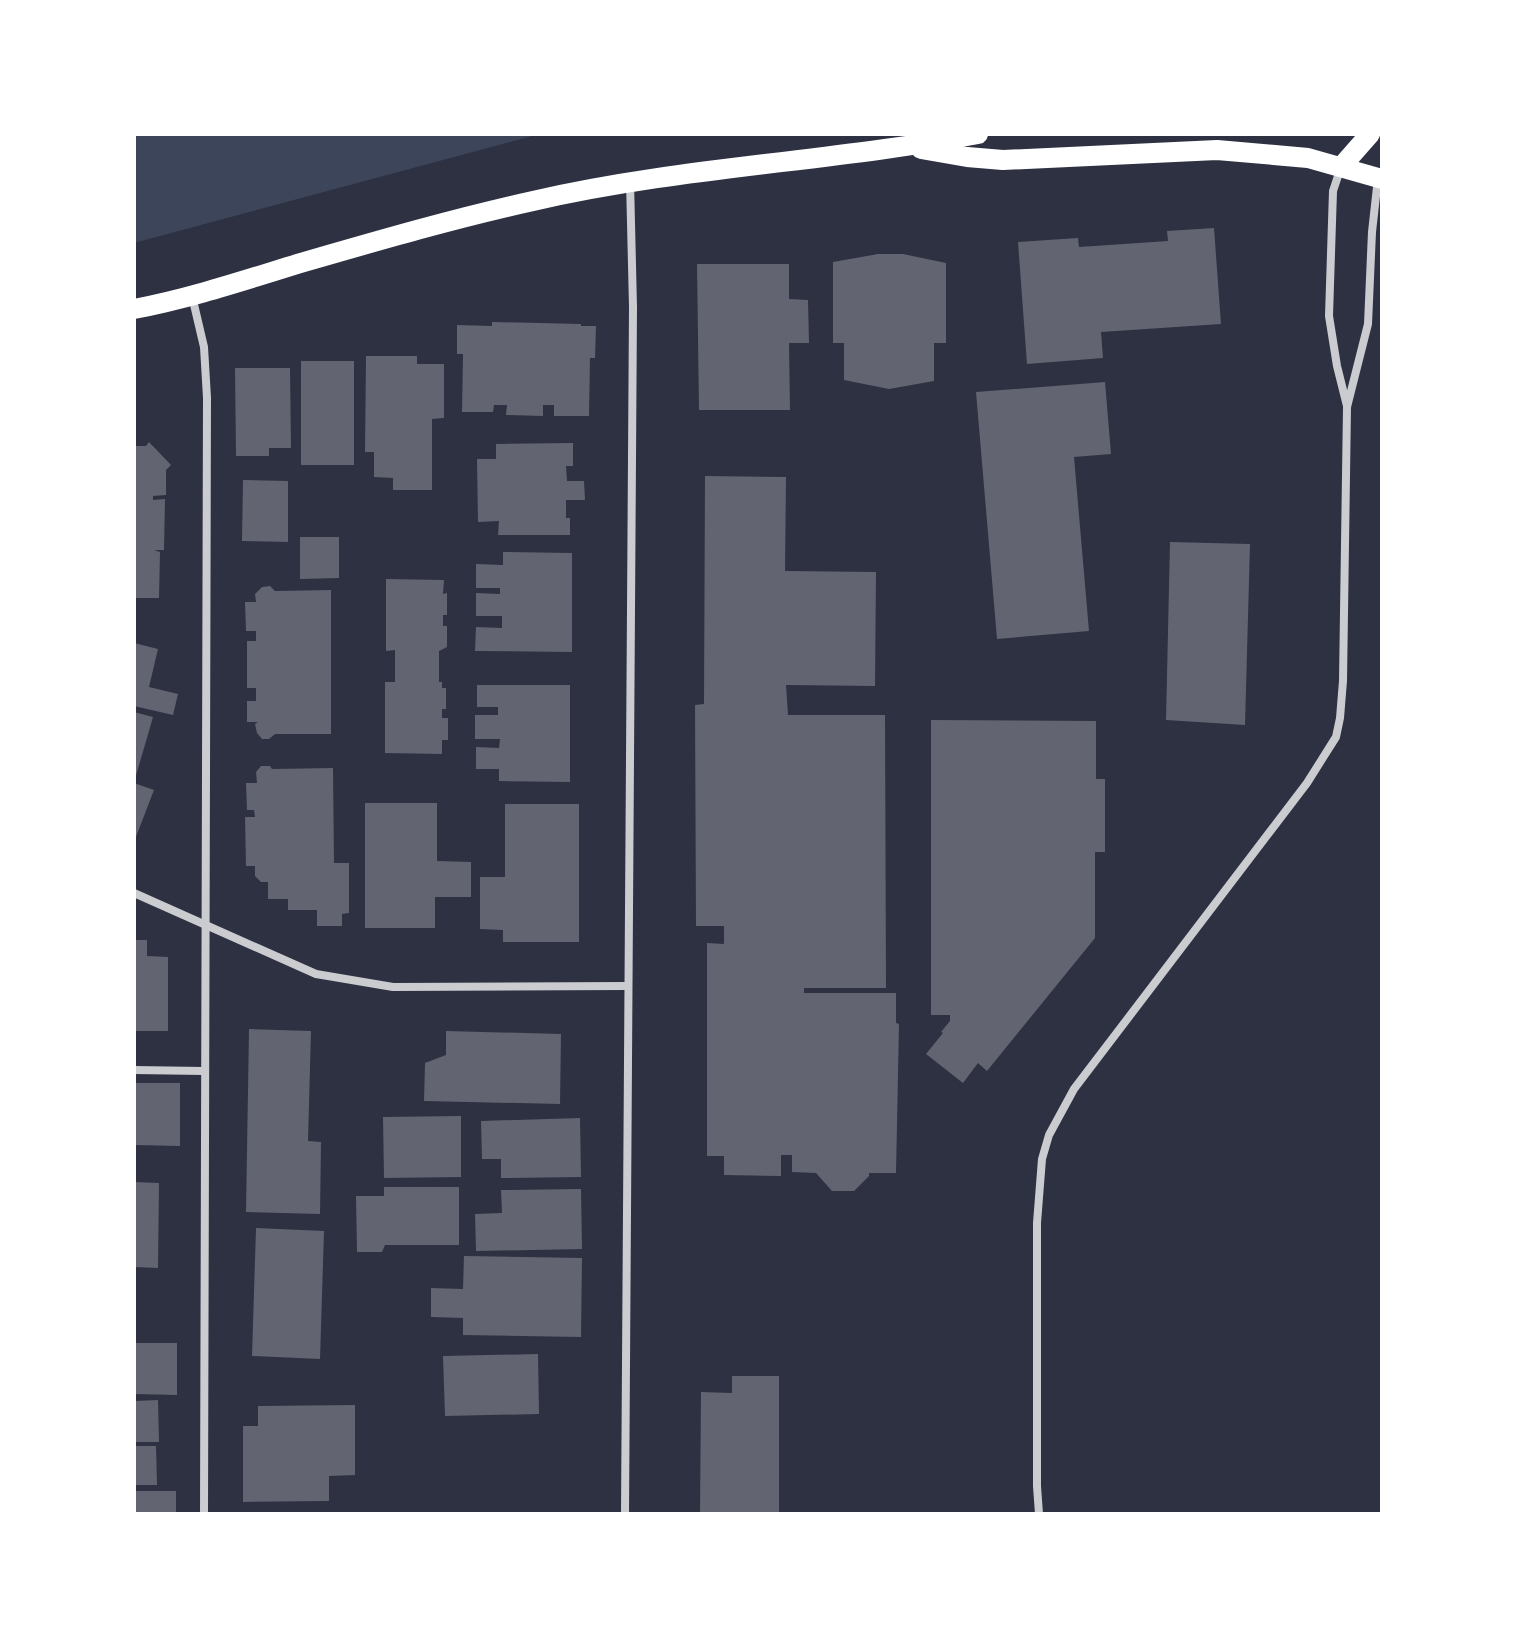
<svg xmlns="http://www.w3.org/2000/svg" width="1516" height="1648" font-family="Cabin,sans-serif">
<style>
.green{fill:#3c4559}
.building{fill:#626471}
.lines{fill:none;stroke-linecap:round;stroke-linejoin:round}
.minor{stroke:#caccd0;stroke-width:8}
.primary{stroke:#fff;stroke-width:20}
</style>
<rect width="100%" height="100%" fill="#2d3142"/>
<path class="green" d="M 134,134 L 540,134 L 134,243 Z"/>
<g class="building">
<path d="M 1214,228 L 1221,324 L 1101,332 L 1103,358 L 1027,364 L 1018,242 L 1078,238 L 1079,247 L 1168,241 L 1167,231 Z"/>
<path d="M 878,254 L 903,254 L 946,263 L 946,343 L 934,343 L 934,381 L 889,389 L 844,380 L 844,343 L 833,343 L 833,262 Z"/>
<path d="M 697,264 L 789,264 L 789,299 L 808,300 L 809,343 L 789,343 L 790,410 L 699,410 Z"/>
<path d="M 492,322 L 581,324 L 581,326 L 596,326 L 595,358 L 590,358 L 589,416 L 554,416 L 554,405 L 543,405 L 543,416 L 506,415 L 507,405 L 494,405 L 493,412 L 462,412 L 463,354 L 457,354 L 457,325 L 492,326 Z"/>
<path d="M 366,356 L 417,356 L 417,364 L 444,364 L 444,418 L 432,419 L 432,490 L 393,490 L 393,478 L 374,477 L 374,452 L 365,452 Z"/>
<rect x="301" y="361" width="53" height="104"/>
<path d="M 235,368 L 290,368 L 291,448 L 269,448 L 269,456 L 236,456 Z"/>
<path d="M 1105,382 L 1111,454 L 1074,457 L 1089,631 L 997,639 L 976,392 Z"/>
<path d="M 149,442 L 171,465 L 166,470 L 166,495 L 153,496 L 153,500 L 165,499 L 164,550 L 154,550 L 160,552 L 159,598 L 134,598 L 134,446 L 146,446 Z"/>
<path d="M 573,443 L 573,466 L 566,466 L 567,481 L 584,481 L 585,500 L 566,500 L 566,518 L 570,518 L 570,535 L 498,535 L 499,521 L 478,522 L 477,459 L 496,459 L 496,444 Z"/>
<path d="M 705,476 L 786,477 L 785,571 L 876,572 L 875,686 L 786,685 L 788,715 L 885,715 L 886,988 L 804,988 L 804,993 L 896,993 L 896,1023 L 899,1024 L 896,1173 L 869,1173 L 869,1176 L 854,1191 L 832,1191 L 816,1173 L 792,1172 L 792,1155 L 781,1155 L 781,1176 L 724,1175 L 724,1156 L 707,1156 L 707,943 L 724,944 L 724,926 L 696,926 L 695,705 L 704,704 Z"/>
<path d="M 243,480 L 288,481 L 288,542 L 242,541 Z"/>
<path d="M 300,537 L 339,537 L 339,578 L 300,579 Z"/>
<path d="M 1170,542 L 1250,544 L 1245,725 L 1166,720 Z"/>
<path d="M 503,552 L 572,553 L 572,652 L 475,651 L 476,627 L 502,628 L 502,616 L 476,616 L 476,593 L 500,594 L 500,588 L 476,588 L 476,564 L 503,565 Z"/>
<path d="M 386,579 L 444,580 L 443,594 L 447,593 L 447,615 L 443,615 L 443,626 L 447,626 L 447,647 L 439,651 L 439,682 L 442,682 L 442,688 L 446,688 L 446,709 L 442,709 L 442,718 L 448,718 L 448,740 L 442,740 L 442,754 L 385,753 L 385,682 L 395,682 L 395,650 L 386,651 Z"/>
<path d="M 270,586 L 275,591 L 331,590 L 331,734 L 275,734 L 269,739 L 262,739 L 257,733 L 255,724 L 258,722 L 247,722 L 247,701 L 256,701 L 256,688 L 247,688 L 247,641 L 256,641 L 256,631 L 246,631 L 245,602 L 256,602 L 255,594 L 262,587 Z"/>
<path d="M 134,643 L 158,649 L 149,687 L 178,694 L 173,715 L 134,706 Z"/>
<path d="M 477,685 L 570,685 L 570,782 L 499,781 L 499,769 L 476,769 L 476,747 L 499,748 L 500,739 L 475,739 L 475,715 L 498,715 L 498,707 L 477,707 Z"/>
<path d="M 134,712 L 153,717 L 135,779 L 134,779 Z"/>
<path d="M 931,720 L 1096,721 L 1096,779 L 1105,779 L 1105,852 L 1095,852 L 1095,938 L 987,1071 L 978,1063 L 963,1083 L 926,1054 L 943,1033 L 941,1032 L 950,1021 L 950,1015 L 931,1015 Z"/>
<path d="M 261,766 L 270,766 L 272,769 L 333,768 L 334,863 L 349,863 L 349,913 L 342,914 L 342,926 L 317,926 L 317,910 L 288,910 L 288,899 L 268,899 L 268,882 L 261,882 L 255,876 L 255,866 L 246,866 L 245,817 L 255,817 L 254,810 L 247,810 L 246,783 L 257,783 L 256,772 Z"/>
<path d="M 134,783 L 154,790 L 134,842 Z"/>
<path d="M 365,803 L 437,803 L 437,861 L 471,862 L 471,897 L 435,897 L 435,928 L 365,928 Z"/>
<path d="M 505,804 L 579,804 L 579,942 L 503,942 L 503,930 L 480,929 L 480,877 L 505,877 Z"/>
<path d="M 134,940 L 147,940 L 147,956 L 168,957 L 168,1031 L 134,1031 Z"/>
<path d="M 249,1029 L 311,1031 L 308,1141 L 321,1142 L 320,1214 L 246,1212 Z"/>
<path d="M 446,1031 L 561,1034 L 560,1104 L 424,1101 L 425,1063 L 446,1055 Z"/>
<path d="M 134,1083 L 180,1083 L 180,1146 L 134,1145 Z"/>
<path d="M 461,1116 L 461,1177 L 384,1178 L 383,1117 Z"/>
<path d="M 580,1118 L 581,1177 L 501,1178 L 501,1159 L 482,1159 L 481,1121 Z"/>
<path d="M 134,1182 L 159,1183 L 158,1268 L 134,1267 Z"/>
<path d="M 384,1187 L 459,1187 L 459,1245 L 385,1245 L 382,1252 L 357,1252 L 356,1196 L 384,1196 Z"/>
<path d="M 581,1189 L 582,1249 L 476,1251 L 475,1214 L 502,1213 L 501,1190 Z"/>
<path d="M 256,1228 L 324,1231 L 320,1359 L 252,1356 Z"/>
<path d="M 464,1256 L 582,1258 L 581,1337 L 463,1335 L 463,1318 L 431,1317 L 431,1288 L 463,1289 Z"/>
<path d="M 134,1343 L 177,1343 L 177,1395 L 134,1394 Z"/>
<path d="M 538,1354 L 539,1414 L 445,1416 L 443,1356 Z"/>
<path d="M 732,1376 L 779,1376 L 779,1514 L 700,1514 L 701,1392 L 732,1393 Z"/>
<path d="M 158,1400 L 159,1442 L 134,1442 L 134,1401 Z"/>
<path d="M 355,1405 L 355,1475 L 329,1476 L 329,1501 L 243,1502 L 243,1426 L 258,1426 L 258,1406 Z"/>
<path d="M 134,1446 L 156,1446 L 157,1485 L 134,1485 Z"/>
<rect x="134" y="1491" width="42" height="23"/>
</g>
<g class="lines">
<g class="minor">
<path d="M 1341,167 L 1333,191 L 1329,316 L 1337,366 L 1347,406"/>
<path d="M 192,296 L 204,347 L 207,398 L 204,1514"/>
<path d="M 134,893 L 316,974 L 393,987 L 628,986"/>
<path d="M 134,1070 L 204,1071"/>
<path d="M 625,1514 L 633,307 L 630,181"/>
<path d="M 1039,1514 L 1037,1486 L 1037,1223 L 1042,1159 L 1049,1135 L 1074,1089 L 1307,783 L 1336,737 L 1340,718 L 1343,681 L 1347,407 L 1368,324 L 1372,232 L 1378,178"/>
</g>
<g class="primary">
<path d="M 921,149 L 967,157 L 1003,160 L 1217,150 L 1308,158 L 1382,179"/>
<path d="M 1341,167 L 1370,134"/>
<path d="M 134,309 C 192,298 248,279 304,262 C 380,240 456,218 533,201 C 680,167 830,162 978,134"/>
</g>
</g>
<rect width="1516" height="1648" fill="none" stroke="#ffffff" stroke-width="272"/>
</svg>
